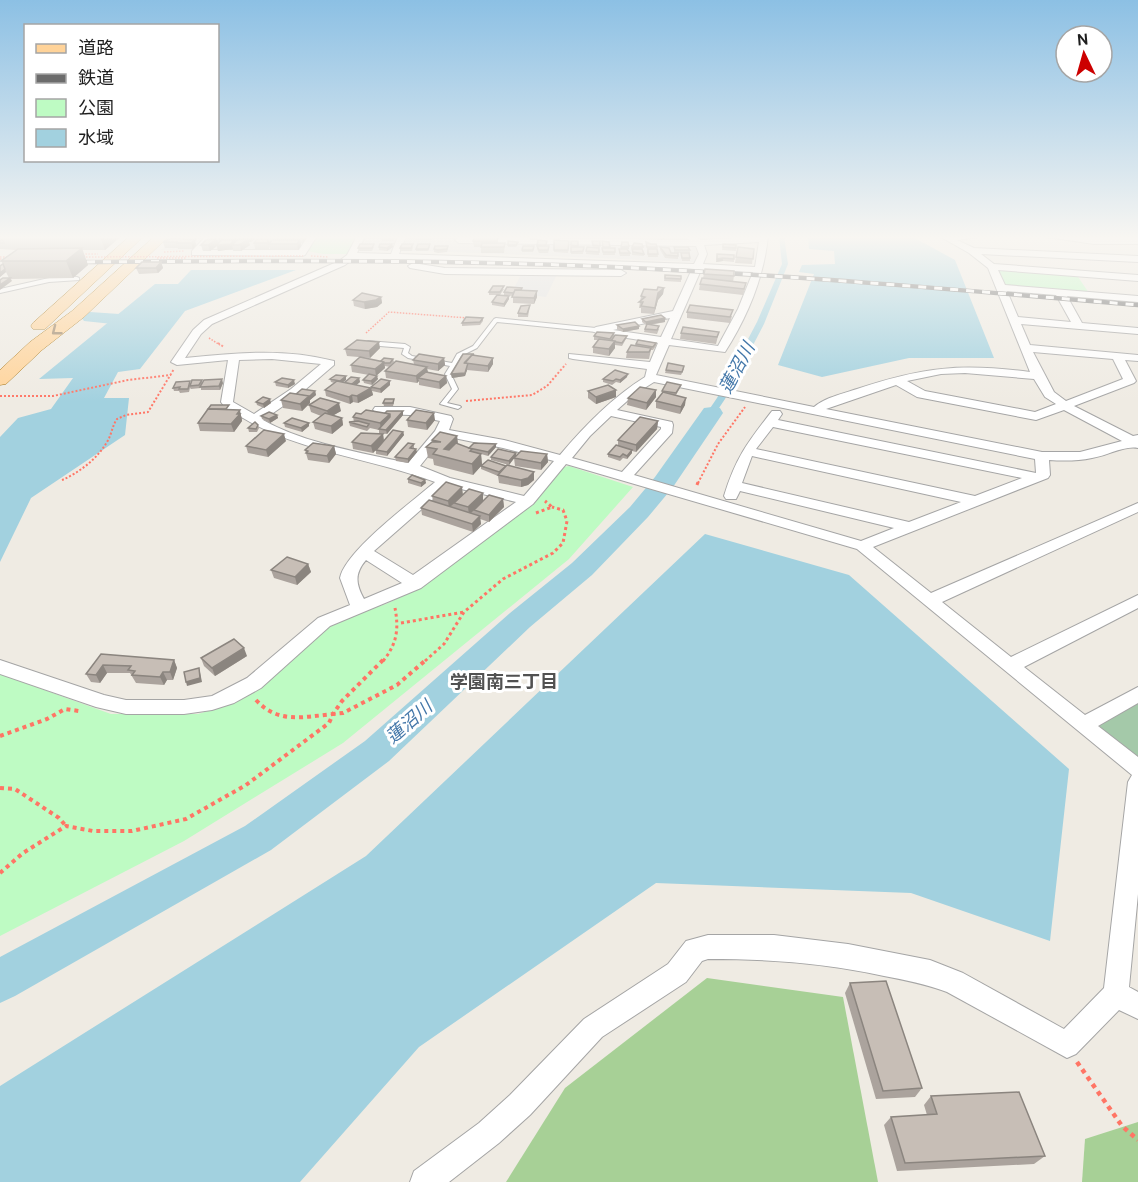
<svg xmlns="http://www.w3.org/2000/svg" width="1138" height="1182" font-family="Cabin,'Noto Sans JP',sans-serif">
<style>
.residential{fill:#dcdbdb}
.forest{fill:#a7d096}
.cemetery{fill:#a4c9a9}
.park{fill:#befbc3}
.parking{fill:#e2e2e2}
.water{fill:#a2d1df}
.lines{fill:none;stroke-linecap:round;stroke-linejoin:round}
.river{fill:#a2d1df;fill-rule:evenodd}
.service-casing{stroke:#a5a5a5;stroke-width:2}
.pedestrian-casing{stroke:#a5a5a5;stroke-width:2}
.minor-casing{stroke:#a5a5a5;stroke-width:2}
.primary-casing{stroke:#986600;stroke-width:1}
.path-far4{stroke:#ff7565;stroke-width:1.5;stroke-dasharray:1.5 1.5;stroke-linecap:butt}
.path-far3{stroke:#ff7565;stroke-width:2;stroke-dasharray:2 2;stroke-linecap:butt}
.path-far2{stroke:#ff7565;stroke-width:3;stroke-dasharray:3 3;stroke-linecap:butt}
.path-far1{stroke:#ff7565;stroke-width:4;stroke-dasharray:4 4;stroke-linecap:butt}
.path{stroke:#ff7565;stroke-width:4.5;stroke-dasharray:4.5 4.5;stroke-linecap:butt}
.service{fill:#fff;fill-rule:evenodd}
.pedestrian{fill:#fff;fill-rule:evenodd}
.minor{fill:#fff;fill-rule:evenodd}
.primary{fill:#ffd399;fill-rule:evenodd}
.rail-casing{stroke:#6c6c6c;stroke-width:4.5}
.rail{stroke:#fff;stroke-width:3;stroke-dasharray:8;stroke-linecap:butt}
.path-bridge{stroke:#ff7565;stroke-width:1.5;stroke-dasharray:1.5 1.5;stroke-linecap:butt}
.wall{fill:#aba39d}
.shaded-wall{fill:#8b857f}
.building{fill:#c7beb6;stroke:#8b857f;stroke-width:1.5}
.oneway{stroke:#9a8262}
.labels{text-anchor:middle;dominant-baseline:central;stroke-width:6;stroke-linejoin:round;paint-order:stroke}
.water-label{font-size:18px;font-style:italic;fill:#4377a9;stroke:#fff}
.neighbourhood-label{font-size:18px;font-weight:bold;fill:#515151;stroke:#fff}
</style>
<rect width="100%" height="100%" fill="#efebe3"/>
<path class="residential" d="M 176,236 L 762,236 L 762,237 L 693,242 L 700,253 L 694,262 L 427,251 L 161,250 Z"/>
<g class="forest">
<path d="M 707,978 L 843,997 L 878,1182 L 506,1182 L 565,1088 Z"/>
<path d="M 1138,1122 L 1138,1182 L 1082,1182 L 1085,1139 Z"/>
</g>
<path class="cemetery" d="M 1138,702 L 1138,759 L 1101,730 L 1099,724 Z"/>
<g class="park">
<path d="M 316,236 L 357,236 L 347,254 L 323,254 L 307,251 Z"/>
<path d="M 996,269 L 1076,274 L 1089,293 L 1010,287 L 1002,284 Z"/>
<path d="M 569,466 L 633,487 L 569,559 L 343,743 L 184,841 L 0,936 L 0,674 L 111,714 L 198,714 L 231,704 L 259,688 L 328,625 L 351,615 L 386,604 L 423,586 L 535,502 L 564,467 Z"/>
</g>
<path class="parking" d="M 523,271 L 558,272 L 546,297 L 523,294 L 524,290 L 514,288 Z"/>
<g class="water">
<path d="M 779,236 L 784,236 L 788,264 L 764,324 L 725,399 L 693,447 L 685,445 L 717,398 L 757,322 L 782,264 Z"/>
<path d="M 808,236 L 911,236 L 955,260 L 994,358 L 909,358 L 822,377 L 778,365 L 814,274 L 799,272 L 802,265 L 835,264 L 834,251 L 809,249 Z"/>
<path d="M 191,270 L 296,270 L 185,311 L 140,369 L 118,372 L 104,398 L 129,398 L 125,435 L 31,498 L 0,562 L 0,437 L 18,418 L 51,409 L 73,378 L 39,379 L 155,284 L 178,284 Z"/>
<path d="M 705,534 L 849,575 L 1069,769 L 1050,941 L 911,893 L 656,883 L 419,1047 L 300,1182 L 0,1182 L 0,1086 L 366,856 Z"/>
</g>
<g class="lines">
<g class="river">
<path d="M 90,312 L 134,315 L 140,316 L 143,320 L 133,338 L 119,338 L 117,334 L 122,325 L 84,321 L 81,317 L 84,313 Z"/>
<path d="M 712,407 L 720,408 L 723,413 L 673,487 L 648,517 L 592,575 L 530,627 L 389,761 L 271,850 L 15,996 L 0,1003 L 0,957 L 245,826 L 365,741 L 510,613 L 572,563 L 630,507 L 655,477 L 704,408 Z"/>
</g>
<g class="service-casing">
<path id="service" d="M 496,318 L 596,328 L 599,330 L 596,332 L 497,322 L 477,348 L 461,356 L 451,374 L 458,389 L 447,403 L 460,406 L 461,407 L 458,409 L 440,404 L 452,389 L 445,374 L 450,366 L 408,358 L 402,354 L 404,348 L 368,345 L 365,343 L 368,341 L 405,344 L 410,347 L 408,353 L 412,356 L 452,363 L 457,354 L 473,346 L 494,319 Z"/>
</g>
<g class="pedestrian-casing">
<path id="pedestrian" d="M 77,277 L 79,278 L 79,280 L 49,282 L 0,293 L 0,289 L 49,278 Z"/>
</g>
<g class="minor-casing">
<g id="minor">
<path d="M 206,236 L 215,236 L 202,250 L 299,250 L 308,236 L 317,236 L 305,255 L 302,256 L 192,255 L 192,251 Z"/>
<path d="M 357,236 L 365,236 L 357,253 L 391,254 L 398,236 L 406,236 L 399,254 L 694,264 L 699,254 L 696,246 L 459,243 L 455,240 L 459,237 L 690,240 L 685,236 L 695,236 L 701,240 L 768,236 C 764,277 748,316 725,352 L 669,345 L 656,375 L 814,407 C 826,397 842,394 857,389 C 923,367 961,363 1030,372 L 988,268 L 969,253 L 939,236 L 985,236 L 957,240 L 974,248 L 1138,256 L 1138,262 L 981,254 L 994,264 L 1138,275 L 1138,281 L 998,270 L 1005,285 L 1138,296 L 1138,302 L 1067,296 L 1082,323 L 1138,328 L 1138,334 L 1021,324 L 1030,345 L 1138,355 L 1138,361 L 1125,360 L 1136,381 L 1134,383 L 1074,406 L 1133,436 L 1138,435 L 1138,448 C 1125,445 1106,456 1092,458 C 1078,461 1063,461 1049,460 L 1050,475 L 1048,478 L 873,547 L 931,593 L 1138,503 L 1138,512 L 942,602 L 1011,657 L 1138,595 L 1138,608 L 1024,667 L 1085,715 L 1138,687 L 1138,703 L 1098,726 L 1138,757 L 1138,894 L 1129,987 L 1138,992 L 1138,1019 L 1119,1010 L 1076,1054 L 1067,1058 L 947,992 C 926,984 905,980 884,976 C 823,963 770,959 708,959 L 702,961 L 686,982 L 602,1037 L 530,1115 L 499,1143 L 449,1182 L 410,1182 L 414,1171 L 479,1123 L 510,1095 L 584,1019 L 668,964 L 686,941 L 708,935 L 774,935 L 848,944 L 930,960 L 963,973 L 1064,1029 L 1104,988 L 1128,782 L 1132,775 L 857,549 L 566,464 L 533,504 L 421,588 L 330,626 L 261,688 L 234,703 L 212,710 L 184,714 L 126,714 L 96,707 L 0,674 L 0,660 L 104,695 L 126,700 L 184,700 L 212,696 L 247,678 L 318,618 L 350,605 L 340,578 C 345,551 412,502 435,482 C 372,458 302,453 243,418 C 235,414 226,410 221,402 L 228,360 L 177,365 L 171,362 L 193,330 L 204,320 L 339,261 L 347,255 ZM 759,242 L 755,267 L 703,264 L 707,254 L 704,245 ZM 353,259 L 606,265 L 692,269 L 673,311 L 596,327 L 591,330 L 596,333 L 658,343 L 650,362 L 569,354 L 569,358 L 573,359 L 647,369 L 645,377 C 613,397 585,425 560,455 L 504,440 L 449,430 L 453,419 L 451,416 L 410,407 L 375,407 L 373,410 L 379,414 L 410,415 L 440,421 L 435,431 L 408,463 C 361,453 304,443 263,420 L 299,395 L 334,365 L 334,361 C 284,348 236,353 185,358 L 201,334 L 212,324 L 345,265 ZM 701,270 L 753,272 L 738,309 L 718,346 L 671,339 ZM 1007,291 L 1056,295 L 1071,322 L 1018,317 ZM 670,318 L 661,337 L 613,330 ZM 1033,352 L 1113,359 L 1123,379 L 1066,401 L 1054,392 ZM 272,359 L 321,364 L 291,389 L 254,414 L 233,402 L 239,360 ZM 965,373 L 1034,379 L 1045,397 L 1056,404 L 1035,412 L 925,391 L 907,381 L 941,374 ZM 654,382 L 1035,459 L 1036,473 L 778,420 L 782,414 L 780,411 L 772,411 C 748,442 736,457 724,496 L 726,499 L 736,499 L 740,491 L 894,528 L 861,541 L 634,475 L 672,433 L 673,425 L 672,422 L 617,410 L 635,394 ZM 896,385 L 917,397 L 1036,420 L 1064,410 L 1122,441 L 1080,452 L 1042,452 L 826,409 ZM 611,416 L 661,427 L 661,429 L 622,472 L 572,458 L 590,436 ZM 773,427 L 1022,478 L 975,496 L 756,449 ZM 444,436 L 503,448 L 554,461 L 524,496 L 450,478 L 420,466 ZM 752,456 L 961,502 L 909,522 L 742,483 ZM 448,486 L 516,502 L 413,575 L 374,551 ZM 366,560 L 402,583 L 364,599 C 356,584 354,574 366,560 Z"/>
<path d="M 1041,236 L 1138,238 L 1138,244 L 1094,244 Z"/>
<path d="M 413,263 L 445,268 L 621,270 L 626,273 L 621,276 L 445,274 L 410,268 L 408,266 Z"/>
</g>
</g>
<g class="primary-casing">
<g id="primary">
<path d="M 130,236 L 144,236 L 45,329 L 33,329 L 31,326 L 33,323 Z"/>
<path d="M 155,236 L 169,236 L 84,317 L 42,350 L 6,384 L 0,385 L 0,370 L 30,342 L 72,311 Z"/>
</g>
</g>
<g class="path-far4">
<path d="M 164,252 L 184,251"/>
<path d="M 311,256 L 329,257"/>
<path d="M 84,257 L 86,254 L 98,254"/>
<path d="M 157,258 L 186,258"/>
<path d="M 0,259 L 7,259"/>
<path d="M 366,333 L 389,312 L 468,318"/>
<path d="M 209,338 L 220,345"/>
</g>
<g class="path-far3">
<path d="M 218,343 L 224,347"/>
<path d="M 0,396 L 53,396 L 128,380 L 171,375"/>
<path d="M 466,401 L 532,395 L 547,386 L 566,364"/>
<path d="M 62,480 C 79,473 98,458 107,442 C 112,434 112,426 117,419 L 126,415 L 148,412 L 174,369"/>
<path d="M 698,483 L 718,444 L 745,407"/>
</g>
<g class="path-far2">
<path d="M 697,485 L 698,482"/>
<path d="M 536,513 L 552,507 L 545,501"/>
<path d="M 401,623 L 464,612"/>
<path d="M 383,661 C 397,644 399,629 395,608"/>
<path d="M 425,661 L 444,644 L 464,612 L 503,579 L 553,553 L 563,543 L 567,521 L 563,510 L 552,507"/>
</g>
<g class="path-far1">
<path d="M 256,700 C 278,724 303,717 333,714 L 342,701 L 384,659"/>
<path d="M 0,736 L 47,719 L 65,709 L 79,711"/>
<path d="M 0,788 L 15,789 L 59,818 L 66,826"/>
<path d="M 0,873 L 23,853 L 66,826 L 93,831 L 132,831 L 186,819 L 246,785 L 329,723 L 333,714 L 343,713 L 397,685 L 427,659"/>
</g>
<path class="path" d="M 1077,1062 L 1122,1126 L 1138,1140"/>
<use href="#service" class="service"/>
<use href="#pedestrian" class="pedestrian"/>
<use href="#minor" class="minor"/>
<use href="#primary" class="primary"/>
<g class="rail-casing">
<path id="rail" d="M 71,262 C 252,261 433,259 613,267 C 788,275 963,290 1138,305"/>
</g>
<use href="#rail" class="rail"/>
<g class="path-bridge">
<path d="M 0,257 L 10,257"/>
<path d="M 83,257 L 303,256"/>
</g>
</g>
<g class="wall">
<path d="M 0,236 L 122,236 L 118,237 L 119,238 L 105,250 L 82,250 L 88,265 L 73,278 L 11,279 L 12,281 L 9,278 L 6,272 L 0,277 L 0,266 L 3,264 L 1,261 L 16,250 L 0,249 Z"/>
<path d="M 172,236 L 198,236 L 198,238 L 195,241 L 196,245 L 193,249 L 178,249 L 178,248 L 165,248 L 163,242 L 173,238 Z"/>
<path d="M 223,236 L 223,240 L 225,240 L 224,237 L 237,237 L 237,240 L 239,239 L 239,238 L 240,236 L 255,236 L 256,238 L 251,242 L 249,242 L 250,245 L 241,251 L 233,251 L 233,249 L 218,251 L 217,246 L 210,251 L 203,251 L 201,245 L 209,240 L 208,238 Z"/>
<path d="M 259,236 L 305,236 L 306,239 L 303,243 L 301,243 L 301,246 L 298,250 L 270,249 L 269,246 L 269,249 L 255,249 L 254,243 L 259,239 Z"/>
<path d="M 395,236 L 394,241 L 382,241 L 382,238 Z"/>
<path d="M 433,236 L 432,240 L 406,239 L 406,237 Z"/>
<path d="M 520,236 L 538,236 L 537,240 L 530,240 L 530,237 Z"/>
<path d="M 613,236 L 629,236 L 629,239 L 613,238 Z"/>
<path d="M 498,237 L 498,243 L 505,243 L 504,253 L 481,253 L 481,247 L 474,247 L 473,241 Z"/>
<path d="M 538,240 L 547,241 L 546,246 L 549,249 L 548,253 L 539,253 L 537,249 Z"/>
<path d="M 554,240 L 569,241 L 568,253 L 554,252 Z"/>
<path d="M 571,241 L 578,241 L 578,247 L 584,247 L 583,254 L 571,254 Z"/>
<path d="M 592,241 L 600,241 L 599,255 L 586,254 L 587,247 L 593,248 Z"/>
<path d="M 602,241 L 609,242 L 610,248 L 615,248 L 615,255 L 603,255 Z"/>
<path d="M 646,242 L 657,247 L 658,257 L 648,257 Z"/>
<path d="M 392,244 L 393,247 L 387,251 L 379,250 L 379,247 Z"/>
<path d="M 518,244 L 516,247 L 508,247 L 508,245 Z"/>
<path d="M 642,244 L 644,256 L 632,255 L 632,247 Z"/>
<path d="M 723,244 L 736,245 L 736,251 L 722,250 Z"/>
<path d="M 534,246 L 533,252 L 522,252 L 522,250 Z"/>
<path d="M 374,247 L 372,251 L 359,251 L 358,248 Z"/>
<path d="M 413,247 L 412,251 L 400,251 L 400,248 Z"/>
<path d="M 430,247 L 428,251 L 416,251 L 416,249 Z"/>
<path d="M 621,247 L 629,249 L 627,249 L 630,253 L 630,256 L 620,256 L 619,252 Z"/>
<path d="M 660,247 L 671,253 L 674,253 L 674,247 L 690,250 L 690,261 L 682,261 L 681,253 L 678,253 L 678,259 L 665,258 L 660,250 Z"/>
<path d="M 434,249 L 448,249 L 447,252 L 438,253 L 434,252 Z"/>
<path d="M 754,249 L 752,264 L 735,263 L 736,257 Z"/>
<path d="M 717,254 L 734,255 L 734,262 L 723,261 L 716,262 Z"/>
<path d="M 161,262 L 163,268 L 158,273 L 139,274 L 136,268 Z"/>
<path d="M 705,269 L 734,276 L 733,282 L 745,289 L 743,295 L 699,290 L 700,284 L 703,278 Z"/>
<path d="M 665,275 L 681,276 L 681,282 L 664,281 Z"/>
<path d="M 664,288 L 663,294 L 658,300 L 654,314 L 641,313 L 641,308 L 639,308 L 641,296 Z"/>
<path d="M 504,289 L 500,295 L 509,299 L 504,307 L 492,305 L 492,302 L 497,295 L 489,295 L 489,292 Z"/>
<path d="M 523,291 L 537,297 L 534,304 L 513,303 L 513,296 L 504,295 L 504,292 Z"/>
<path d="M 381,297 L 382,303 L 377,307 L 365,309 L 354,306 L 353,300 Z"/>
<path d="M 530,305 L 528,317 L 518,317 L 518,313 Z"/>
<path d="M 687,312 L 732,316 L 730,323 L 687,318 Z"/>
<path d="M 483,318 L 483,321 L 480,325 L 462,326 L 462,323 Z"/>
<path d="M 642,319 L 665,322 L 650,325 L 659,329 L 657,334 L 644,332 L 646,325 L 642,322 Z"/>
<path d="M 617,325 L 639,329 L 623,332 L 617,329 Z"/>
<path d="M 719,332 L 716,344 L 680,339 L 681,333 Z"/>
<path d="M 614,333 L 614,336 L 626,339 L 622,346 L 615,345 L 615,348 L 609,356 L 593,353 L 593,347 L 598,340 L 594,340 L 594,336 Z"/>
<path d="M 656,343 L 656,346 L 653,350 L 651,350 L 649,359 L 626,358 L 627,352 L 635,345 L 636,344 Z"/>
<path d="M 380,348 L 370,358 L 347,356 L 345,349 Z"/>
<path d="M 463,354 L 493,364 L 488,372 L 467,370 L 465,376 L 452,378 L 451,374 Z"/>
<path d="M 444,358 L 445,365 L 438,371 L 427,369 L 428,372 L 446,376 L 447,383 L 440,389 L 419,385 L 419,381 L 417,383 L 386,378 L 385,371 L 390,367 L 385,366 L 385,368 L 376,376 L 378,379 L 372,385 L 364,383 L 363,380 L 369,375 L 352,372 L 351,365 L 393,359 L 394,362 L 390,366 L 414,364 L 413,360 Z"/>
<path d="M 684,369 L 681,375 L 665,373 L 666,370 Z"/>
<path d="M 627,377 L 620,383 L 616,382 L 612,385 L 603,382 L 603,379 Z"/>
<path d="M 359,378 L 360,382 L 356,385 L 371,388 L 371,387 L 390,381 L 390,385 L 381,393 L 372,391 L 373,395 L 358,403 L 353,402 L 350,404 L 326,396 L 325,390 L 334,383 L 331,382 L 330,379 L 346,380 L 343,382 L 344,383 Z"/>
<path d="M 202,380 L 202,382 L 223,383 L 220,390 L 201,390 L 201,388 L 191,389 L 190,388 L 189,392 L 180,393 L 179,391 L 174,391 L 173,388 Z"/>
<path d="M 275,382 L 295,384 L 288,388 L 276,386 Z"/>
<path d="M 680,388 L 676,395 L 685,405 L 680,414 L 656,408 L 656,401 L 662,394 L 662,391 Z"/>
<path d="M 315,391 L 316,395 L 310,400 L 310,403 L 302,411 L 283,408 L 281,400 L 296,394 Z"/>
<path d="M 588,391 L 616,397 L 596,404 L 588,398 Z"/>
<path d="M 656,397 L 646,410 L 627,405 L 628,398 Z"/>
<path d="M 256,402 L 271,403 L 264,408 L 257,405 Z"/>
<path d="M 383,403 L 394,403 L 393,406 L 384,406 Z"/>
<path d="M 309,405 L 341,411 L 333,415 L 342,418 L 343,425 L 332,434 L 315,429 L 313,422 L 321,416 L 311,412 Z"/>
<path d="M 230,409 L 242,417 L 242,421 L 234,432 L 200,431 L 198,423 Z"/>
<path d="M 385,413 L 403,415 L 387,434 L 379,433 L 379,430 L 370,428 L 367,431 L 350,426 L 349,422 L 354,422 L 353,417 L 361,414 Z"/>
<path d="M 277,415 L 278,418 L 270,423 L 262,419 L 261,416 Z"/>
<path d="M 407,420 L 435,420 L 427,430 L 408,427 Z"/>
<path d="M 658,421 L 657,429 L 636,452 L 632,451 L 632,453 L 627,459 L 623,458 L 620,461 L 608,457 L 608,454 L 618,446 L 618,440 Z"/>
<path d="M 284,423 L 309,426 L 302,432 L 285,427 Z"/>
<path d="M 258,425 L 259,428 L 257,432 L 249,432 L 248,428 Z"/>
<path d="M 403,432 L 404,435 L 387,456 L 376,454 L 376,450 L 378,447 L 373,453 L 353,449 L 352,442 L 383,434 L 384,441 Z"/>
<path d="M 457,436 L 458,444 L 469,448 L 496,444 L 496,447 L 488,456 L 481,454 L 482,465 L 534,480 L 528,485 L 521,487 L 499,483 L 498,476 L 481,469 L 481,466 L 473,475 L 434,465 L 433,459 L 428,458 L 426,447 L 432,442 L 432,440 Z"/>
<path d="M 286,441 L 268,457 L 248,453 L 246,446 Z"/>
<path d="M 414,444 L 414,448 L 417,452 L 408,463 L 396,461 L 395,457 Z"/>
<path d="M 334,446 L 336,454 L 329,463 L 308,460 L 305,450 Z"/>
<path d="M 547,454 L 548,462 L 541,470 L 515,466 L 514,458 L 509,465 L 491,460 L 491,457 Z"/>
<path d="M 408,479 L 425,480 L 426,483 L 421,487 L 408,483 Z"/>
<path d="M 483,493 L 483,501 L 503,499 L 504,507 L 489,522 L 480,519 L 481,524 L 473,532 L 422,515 L 421,508 L 433,501 L 432,496 Z"/>
<path d="M 308,564 L 311,572 L 297,585 L 274,578 L 271,570 Z"/>
<path d="M 101,654 L 174,660 L 177,668 L 173,680 L 167,680 L 164,685 L 136,683 L 130,673 L 107,673 L 100,683 L 91,682 L 86,674 Z"/>
<path d="M 247,656 L 215,676 L 204,666 L 201,658 Z"/>
<path d="M 850,983 L 922,1088 L 915,1097 L 876,1099 L 845,993 Z"/>
<path d="M 931,1096 L 1045,1156 L 1034,1164 L 897,1171 L 884,1125 L 891,1117 L 927,1115 L 924,1105 Z"/>
</g>
<g class="shaded-wall">
<path d="M 100,236 L 122,236 L 118,237 L 119,238 L 105,250 Z"/>
<path d="M 194,236 L 198,236 L 198,238 L 195,241 Z"/>
<path d="M 219,236 L 223,236 L 224,239 L 220,243 L 218,238 Z"/>
<path d="M 233,236 L 237,236 L 238,241 L 232,245 L 233,249 L 218,251 L 217,246 L 210,251 L 208,245 L 217,239 L 219,245 L 234,240 Z"/>
<path d="M 250,236 L 255,236 L 256,238 L 251,242 L 249,242 L 250,245 L 241,251 L 239,238 Z"/>
<path d="M 303,236 L 305,236 L 306,239 L 303,243 L 302,238 Z"/>
<path d="M 661,236 L 676,236 L 661,240 Z"/>
<path d="M 195,240 L 196,245 L 193,249 L 191,243 Z"/>
<path d="M 300,240 L 301,246 L 298,250 L 297,244 Z"/>
<path d="M 392,244 L 393,247 L 387,251 L 387,248 Z"/>
<path d="M 629,246 L 629,249 L 621,250 L 621,247 Z"/>
<path d="M 82,248 L 88,265 L 73,278 L 66,261 Z"/>
<path d="M 723,258 L 723,261 L 716,262 L 717,259 Z"/>
<path d="M 161,262 L 163,268 L 158,273 L 156,268 Z"/>
<path d="M 5,269 L 6,272 L 0,277 L 0,273 Z"/>
<path d="M 10,278 L 12,281 L 0,290 L 0,285 Z"/>
<path d="M 664,288 L 663,294 L 658,300 L 654,314 L 655,308 L 658,293 Z"/>
<path d="M 537,291 L 537,297 L 534,304 L 534,298 Z"/>
<path d="M 509,296 L 509,299 L 504,307 L 504,304 Z"/>
<path d="M 381,297 L 382,303 L 377,307 L 365,309 L 364,302 Z"/>
<path d="M 665,318 L 665,322 L 646,325 L 646,322 Z"/>
<path d="M 639,326 L 639,329 L 623,332 L 623,329 Z"/>
<path d="M 615,341 L 615,348 L 609,356 L 609,349 Z"/>
<path d="M 379,342 L 380,348 L 370,358 L 369,351 Z"/>
<path d="M 444,358 L 445,365 L 438,371 L 438,364 Z"/>
<path d="M 493,358 L 493,364 L 488,372 L 488,366 Z"/>
<path d="M 384,362 L 385,368 L 376,376 L 375,369 Z"/>
<path d="M 427,367 L 428,374 L 418,378 L 419,381 L 417,383 L 416,376 Z"/>
<path d="M 466,370 L 467,370 L 465,376 L 452,378 L 451,374 Z"/>
<path d="M 628,374 L 627,377 L 620,383 L 620,380 Z"/>
<path d="M 346,376 L 346,380 L 340,384 L 340,381 Z"/>
<path d="M 377,376 L 378,379 L 372,385 L 371,381 Z"/>
<path d="M 446,376 L 447,383 L 440,389 L 439,382 Z"/>
<path d="M 359,378 L 360,382 L 353,388 L 352,385 Z"/>
<path d="M 222,379 L 223,383 L 220,390 L 219,386 Z"/>
<path d="M 294,380 L 295,384 L 288,388 L 288,385 Z"/>
<path d="M 390,381 L 390,385 L 381,393 L 380,389 Z"/>
<path d="M 371,388 L 373,395 L 358,403 L 357,396 Z"/>
<path d="M 616,390 L 616,397 L 596,404 L 596,397 Z"/>
<path d="M 656,390 L 656,397 L 646,410 L 647,403 Z"/>
<path d="M 315,391 L 316,395 L 310,400 L 310,403 L 302,411 L 300,404 Z"/>
<path d="M 352,395 L 353,402 L 350,404 L 349,397 Z"/>
<path d="M 686,398 L 685,405 L 680,414 L 681,407 Z"/>
<path d="M 270,399 L 271,403 L 264,408 L 263,404 Z"/>
<path d="M 339,403 L 341,411 L 329,418 L 327,411 Z"/>
<path d="M 240,410 L 242,421 L 234,432 L 231,424 Z"/>
<path d="M 403,411 L 403,415 L 387,434 L 386,430 Z"/>
<path d="M 434,413 L 435,420 L 427,430 L 426,423 Z"/>
<path d="M 390,414 L 391,421 L 381,430 L 380,423 Z"/>
<path d="M 277,415 L 278,418 L 270,423 L 269,419 Z"/>
<path d="M 342,418 L 343,425 L 332,434 L 331,426 Z"/>
<path d="M 658,421 L 657,429 L 636,452 L 636,445 Z"/>
<path d="M 309,423 L 309,426 L 302,432 L 301,428 Z"/>
<path d="M 403,432 L 404,435 L 387,456 L 387,452 Z"/>
<path d="M 284,434 L 286,441 L 268,457 L 266,450 Z"/>
<path d="M 383,434 L 384,442 L 373,453 L 371,446 Z"/>
<path d="M 457,436 L 458,446 L 445,457 L 444,449 Z"/>
<path d="M 496,444 L 496,447 L 488,456 L 488,452 Z"/>
<path d="M 334,446 L 336,454 L 329,463 L 327,456 Z"/>
<path d="M 416,449 L 417,452 L 408,463 L 408,459 Z"/>
<path d="M 632,450 L 632,453 L 627,459 L 627,456 Z"/>
<path d="M 516,453 L 516,456 L 509,465 L 509,461 Z"/>
<path d="M 481,454 L 482,465 L 473,475 L 472,464 Z"/>
<path d="M 547,454 L 548,462 L 541,470 L 541,463 Z"/>
<path d="M 534,472 L 534,480 L 528,485 L 521,487 L 521,480 Z"/>
<path d="M 425,480 L 426,483 L 421,487 L 421,483 Z"/>
<path d="M 462,487 L 463,495 L 449,508 L 448,501 Z"/>
<path d="M 483,493 L 483,501 L 469,515 L 468,507 Z"/>
<path d="M 503,499 L 504,507 L 489,522 L 489,515 Z"/>
<path d="M 480,516 L 481,524 L 473,532 L 472,524 Z"/>
<path d="M 308,564 L 311,572 L 297,585 L 295,577 Z"/>
<path d="M 244,648 L 247,656 L 215,676 L 212,668 Z"/>
<path d="M 174,660 L 177,668 L 173,680 L 170,672 Z"/>
<path d="M 103,665 L 107,673 L 100,683 L 96,675 Z"/>
<path d="M 199,668 L 200,672 L 202,682 L 187,686 L 186,682 Z"/>
<path d="M 163,672 L 167,680 L 164,685 L 160,677 Z"/>
</g>
<g class="building">
<path d="M 209,236 L 219,236 L 218,238 L 208,238 Z"/>
<path d="M 225,236 L 235,236 L 233,238 L 224,237 Z"/>
<path d="M 276,236 L 303,236 L 302,238 L 275,238 Z"/>
<rect x="382" y="236" width="12" height="2"/>
<path d="M 406,236 L 432,236 L 432,237 Z"/>
<path d="M 475,237 L 498,237 L 497,241 L 473,241 Z"/>
<path d="M 172,238 L 195,240 L 191,243 L 176,243 L 178,242 L 163,242 Z"/>
<path d="M 2,239 L 4,243 L 0,243 L 0,241 Z"/>
<path d="M 217,239 L 208,245 L 201,245 L 206,240 Z"/>
<path d="M 248,239 L 239,245 L 232,245 L 237,240 Z"/>
<path d="M 257,239 L 268,239 L 268,243 L 254,243 Z"/>
<path d="M 221,240 L 234,240 L 231,244 L 217,245 Z"/>
<path d="M 272,240 L 300,240 L 297,244 L 269,244 Z"/>
<path d="M 538,240 L 547,241 L 546,245 L 537,245 Z"/>
<path d="M 554,240 L 569,241 L 568,250 L 554,250 Z"/>
<path d="M 508,241 L 518,242 L 516,245 L 508,245 Z"/>
<path d="M 571,241 L 578,241 L 578,246 L 571,245 Z"/>
<path d="M 592,241 L 600,241 L 600,246 L 593,245 Z"/>
<path d="M 602,241 L 609,242 L 610,247 L 603,247 Z"/>
<path d="M 622,242 L 628,242 L 629,246 L 621,247 Z"/>
<path d="M 646,242 L 651,244 L 656,244 L 657,247 L 647,247 Z"/>
<path d="M 482,243 L 505,243 L 504,247 L 481,247 Z"/>
<path d="M 634,243 L 642,244 L 643,247 L 632,247 Z"/>
<path d="M 360,244 L 374,244 L 372,248 L 358,248 Z"/>
<path d="M 380,244 L 392,244 L 387,248 L 379,247 Z"/>
<path d="M 402,244 L 413,244 L 411,248 L 400,248 Z"/>
<path d="M 418,244 L 430,244 L 428,249 L 416,249 Z"/>
<path d="M 723,244 L 736,245 L 736,248 L 723,247 Z"/>
<path d="M 435,246 L 448,246 L 447,249 L 438,250 L 434,249 Z"/>
<path d="M 523,246 L 534,246 L 533,250 L 522,250 Z"/>
<path d="M 537,246 L 549,246 L 548,250 L 539,250 Z"/>
<path d="M 571,247 L 584,247 L 583,251 L 571,252 Z"/>
<path d="M 587,247 L 599,248 L 599,252 L 586,251 Z"/>
<path d="M 660,247 L 669,248 L 671,253 L 678,253 L 678,256 L 666,255 Z"/>
<path d="M 674,247 L 688,247 L 690,250 L 675,250 Z"/>
<path d="M 738,247 L 754,249 L 753,259 L 736,257 Z"/>
<path d="M 82,248 L 66,261 L 1,261 L 18,249 Z"/>
<path d="M 602,248 L 615,248 L 615,252 L 603,252 Z"/>
<path d="M 619,249 L 627,249 L 630,253 L 620,253 Z"/>
<path d="M 632,249 L 642,249 L 644,254 L 633,252 Z"/>
<path d="M 648,249 L 657,249 L 658,254 L 648,254 Z"/>
<path d="M 681,253 L 689,253 L 690,258 L 682,258 Z"/>
<path d="M 717,254 L 734,255 L 734,259 L 723,258 L 717,259 Z"/>
<path d="M 142,262 L 161,262 L 156,268 L 136,268 Z"/>
<path d="M 3,264 L 5,269 L 0,273 L 0,266 Z"/>
<path d="M 705,269 L 734,271 L 734,276 L 704,274 Z"/>
<path d="M 665,275 L 681,276 L 681,279 L 665,278 Z"/>
<path d="M 3,278 L 10,278 L 0,285 L 0,280 Z"/>
<path d="M 702,278 L 746,283 L 744,289 L 700,284 Z"/>
<path d="M 493,286 L 504,286 L 500,292 L 489,292 Z"/>
<path d="M 507,287 L 522,288 L 521,290 L 515,290 L 514,293 L 504,292 Z"/>
<path d="M 658,287 L 664,288 L 658,293 L 655,308 L 641,306 L 643,302 L 639,302 L 645,297 L 641,296 L 644,289 L 657,290 Z"/>
<path d="M 515,290 L 537,291 L 534,298 L 512,297 Z"/>
<path d="M 362,293 L 381,297 L 376,300 L 364,302 L 353,300 Z"/>
<path d="M 497,295 L 509,296 L 504,304 L 492,302 Z"/>
<path d="M 530,305 L 527,314 L 518,313 L 521,306 Z"/>
<path d="M 690,305 L 733,310 L 730,317 L 687,312 Z"/>
<path d="M 661,315 L 665,318 L 646,322 L 642,319 Z"/>
<path d="M 466,317 L 483,318 L 480,322 L 462,323 Z"/>
<path d="M 635,322 L 639,326 L 623,329 L 617,325 Z"/>
<path d="M 647,324 L 659,326 L 657,330 L 645,329 Z"/>
<path d="M 683,327 L 719,332 L 717,337 L 681,333 Z"/>
<path d="M 597,332 L 614,333 L 610,339 L 594,336 Z"/>
<path d="M 615,335 L 627,336 L 622,343 L 611,341 Z"/>
<path d="M 599,339 L 615,341 L 609,349 L 593,347 Z"/>
<path d="M 357,340 L 379,342 L 369,351 L 345,349 Z"/>
<path d="M 638,340 L 656,343 L 653,347 L 636,344 Z"/>
<path d="M 631,345 L 651,348 L 649,352 L 627,352 Z"/>
<path d="M 419,354 L 444,358 L 438,364 L 413,360 Z"/>
<path d="M 463,354 L 474,354 L 472,355 L 465,362 L 466,362 L 465,363 L 468,363 L 465,373 L 451,374 Z"/>
<path d="M 472,355 L 493,358 L 488,366 L 465,363 Z"/>
<path d="M 360,357 L 384,362 L 375,369 L 351,365 Z"/>
<path d="M 384,358 L 393,359 L 390,363 L 384,363 L 384,362 L 381,361 Z"/>
<path d="M 396,361 L 427,367 L 416,376 L 385,371 Z"/>
<path d="M 668,363 L 684,366 L 682,372 L 666,370 Z"/>
<path d="M 615,370 L 628,374 L 620,380 L 616,379 L 613,381 L 603,379 Z"/>
<path d="M 426,372 L 446,376 L 439,382 L 418,378 Z"/>
<path d="M 369,374 L 377,376 L 371,381 L 363,380 Z"/>
<path d="M 336,375 L 346,376 L 340,381 L 330,379 Z"/>
<path d="M 351,377 L 359,378 L 352,384 L 344,383 Z"/>
<path d="M 282,378 L 294,380 L 288,385 L 275,382 Z"/>
<path d="M 222,379 L 219,386 L 200,387 L 204,380 Z"/>
<path d="M 381,379 L 390,381 L 380,389 L 371,387 Z"/>
<path d="M 192,380 L 202,380 L 199,385 L 190,386 Z"/>
<path d="M 190,381 L 188,389 L 179,389 L 180,387 L 173,388 L 176,382 Z"/>
<path d="M 337,381 L 371,388 L 357,396 L 352,395 L 349,397 L 325,390 Z"/>
<path d="M 667,382 L 681,385 L 676,393 L 662,391 Z"/>
<path d="M 608,385 L 616,390 L 596,397 L 588,391 Z"/>
<path d="M 640,387 L 656,390 L 647,403 L 628,398 Z"/>
<path d="M 302,389 L 315,391 L 309,397 L 296,394 Z"/>
<path d="M 663,392 L 686,398 L 681,407 L 656,401 Z"/>
<path d="M 290,393 L 309,396 L 300,404 L 281,400 Z"/>
<path d="M 263,397 L 270,399 L 263,404 L 256,402 Z"/>
<path d="M 320,398 L 339,403 L 327,411 L 309,405 Z"/>
<path d="M 385,399 L 394,399 L 393,403 L 383,403 Z"/>
<path d="M 211,405 L 229,405 L 226,409 L 208,409 Z"/>
<path d="M 208,409 L 240,410 L 237,414 L 240,414 L 231,424 L 198,423 Z"/>
<path d="M 366,410 L 390,414 L 380,423 L 353,417 L 356,413 L 361,414 Z"/>
<path d="M 416,410 L 434,413 L 426,423 L 407,420 Z"/>
<path d="M 387,411 L 403,411 L 386,430 L 379,429 L 390,417 L 390,414 L 385,413 Z"/>
<path d="M 269,412 L 277,415 L 269,419 L 261,416 Z"/>
<path d="M 325,413 L 342,418 L 331,426 L 313,422 Z"/>
<path d="M 640,417 L 658,421 L 636,445 L 618,440 Z"/>
<path d="M 292,418 L 309,423 L 301,428 L 284,423 Z"/>
<path d="M 358,421 L 369,424 L 367,427 L 349,422 Z"/>
<path d="M 255,422 L 258,425 L 256,429 L 248,428 Z"/>
<path d="M 264,430 L 284,434 L 266,450 L 246,446 Z"/>
<path d="M 393,430 L 403,432 L 387,452 L 376,450 Z"/>
<path d="M 440,432 L 457,436 L 444,449 L 449,450 L 456,443 L 472,449 L 470,451 L 481,454 L 472,464 L 433,454 L 437,449 L 426,447 L 432,442 L 441,442 L 432,440 Z"/>
<path d="M 361,433 L 383,434 L 371,446 L 352,442 Z"/>
<path d="M 313,443 L 334,446 L 327,456 L 306,453 L 308,451 L 305,450 Z"/>
<path d="M 408,443 L 414,444 L 410,448 L 416,449 L 408,459 L 395,457 Z"/>
<path d="M 474,443 L 496,444 L 488,452 L 469,448 Z"/>
<path d="M 616,445 L 632,450 L 627,456 L 623,454 L 620,457 L 608,454 Z"/>
<path d="M 498,449 L 516,453 L 509,461 L 491,457 Z"/>
<path d="M 521,451 L 547,454 L 541,463 L 514,458 Z"/>
<path d="M 488,460 L 506,466 L 499,472 L 481,466 Z"/>
<path d="M 507,465 L 534,472 L 528,478 L 521,480 L 498,475 Z"/>
<path d="M 412,475 L 425,480 L 421,483 L 408,479 Z"/>
<path d="M 446,482 L 462,487 L 448,501 L 432,496 Z"/>
<path d="M 469,489 L 483,493 L 468,507 L 454,503 Z"/>
<path d="M 489,495 L 503,499 L 489,515 L 474,510 Z"/>
<path d="M 429,500 L 480,516 L 472,524 L 421,508 Z"/>
<path d="M 287,557 L 308,564 L 295,577 L 271,570 Z"/>
<path d="M 234,639 L 244,648 L 212,668 L 201,658 Z"/>
<path d="M 101,654 L 174,660 L 170,672 L 163,672 L 160,677 L 132,675 L 135,671 L 128,670 L 131,666 L 103,665 L 96,675 L 86,674 Z"/>
<path d="M 199,668 L 200,678 L 186,682 L 184,672 Z"/>
<path d="M 886,981 L 922,1088 L 883,1091 L 850,983 Z"/>
<path d="M 1019,1092 L 1045,1156 L 905,1163 L 891,1117 L 937,1114 L 931,1096 Z"/>
</g>
<defs><path id="oneway-chevron" d="M-2-3.5L2.5 0L-2 3.5" fill="none" stroke-width="1.6" stroke-linecap="round" stroke-linejoin="round" transform="scale(1.5)"/></defs>
<use class="oneway" href="#oneway-chevron" transform="translate(56 331) rotate(142)"/>
<linearGradient id="sky" x2="0" y2="1"><stop stop-color="#8cc0e4"/><stop offset="0.59" stop-color="#f8f6f2"/><stop offset="1" stop-color="#f8f6f2" stop-opacity="0"/></linearGradient>
<rect width="1138" height="402" fill="url(#sky)"/>
<g class="labels">
<g class="water-label">
<text transform="translate(737 368) rotate(-62)">蓮沼川</text>
<text transform="translate(409 722) rotate(-41)">蓮沼川</text>
</g>
<g class="neighbourhood-label">
<text x="504" y="682">学園南三丁目</text>
</g>
</g>
<rect x="24" y="24" width="195" height="138" fill="#ffffff" stroke="#a5a5a5" stroke-width="1.5"/>
<rect x="36" y="44" width="30" height="9" fill="#ffd399" stroke="#a5a5a5" stroke-width="1.5"/>
<text x="78" y="54" font-size="18" fill="#1e1e1e">道路</text>
<rect x="36" y="74" width="30" height="9" fill="#6c6c6c" stroke="#a5a5a5" stroke-width="1.5"/>
<text x="78" y="84" font-size="18" fill="#1e1e1e">鉄道</text>
<rect x="36" y="99" width="30" height="18" fill="#befbc3" stroke="#a5a5a5" stroke-width="1.5"/>
<text x="78" y="114" font-size="18" fill="#1e1e1e">公園</text>
<rect x="36" y="129" width="30" height="18" fill="#a2d1df" stroke="#a5a5a5" stroke-width="1.5"/>
<text x="78" y="144" font-size="18" fill="#1e1e1e">水域</text>
<g transform="translate(1084 54) rotate(355)"><circle r="28" fill="#ffffff" stroke="#a5a5a5" stroke-width="1.5"/>
<path d="M0-4.5L10 22L0 15L-10 22Z" fill="#cc0000"/>
<text y="-9" font-size="16" font-weight="bold" text-anchor="middle" fill="#1e1e1e">N</text>
</g>
</svg>
